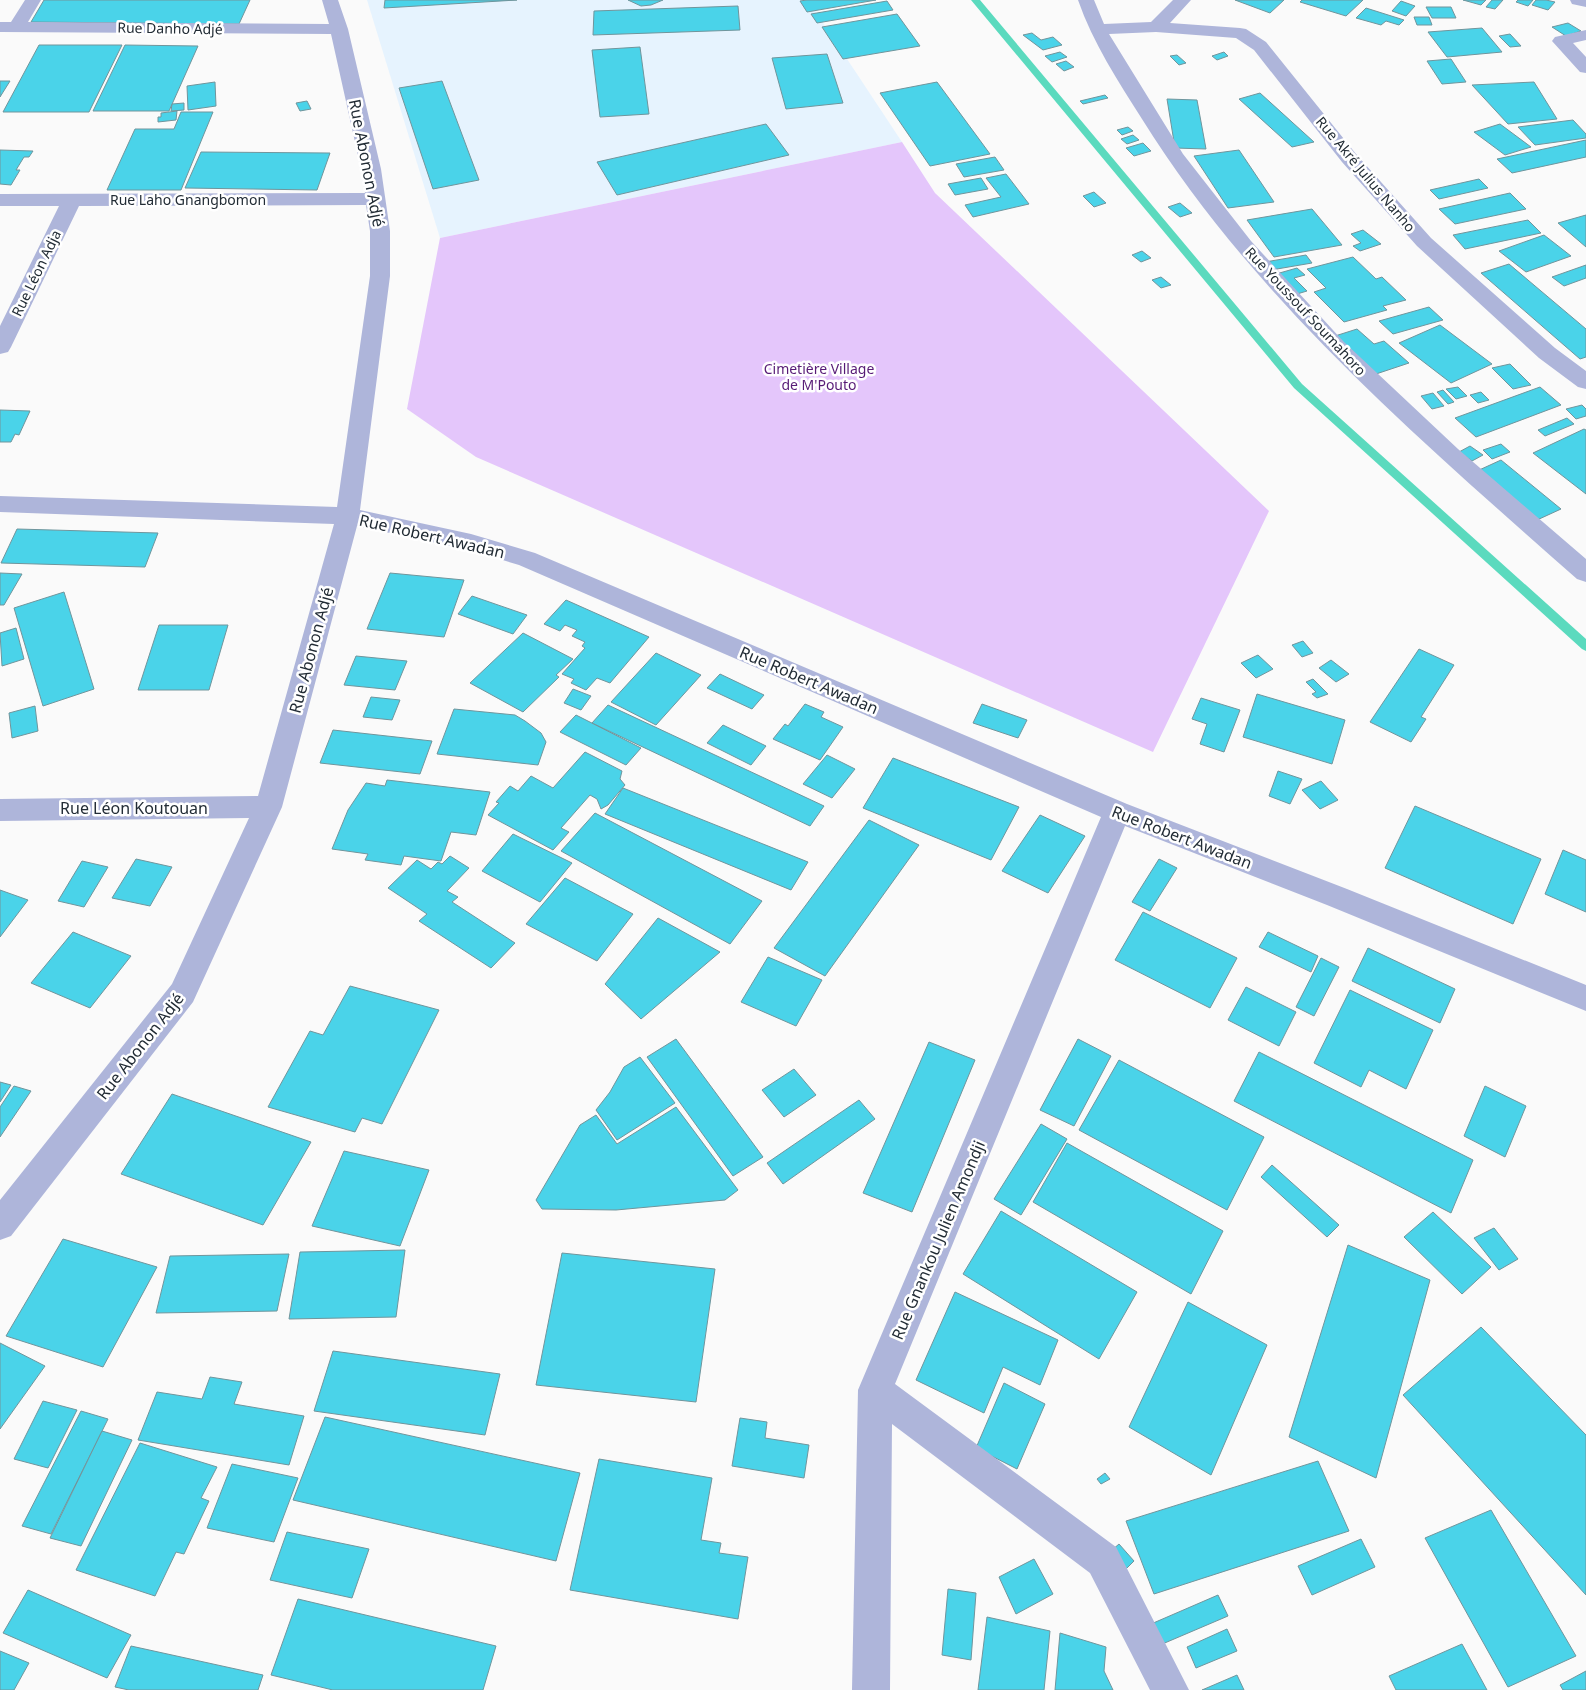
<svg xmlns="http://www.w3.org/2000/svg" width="1586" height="1690" font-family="'Noto Sans',sans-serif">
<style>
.built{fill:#e6f3fe}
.green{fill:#e4c6fb}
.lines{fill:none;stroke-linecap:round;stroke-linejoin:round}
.stream{fill:#5bdabe;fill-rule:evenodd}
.building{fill:#4ad3e9;stroke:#70959c}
.street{fill:#aeb5da;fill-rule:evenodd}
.labels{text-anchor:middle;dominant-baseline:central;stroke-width:5;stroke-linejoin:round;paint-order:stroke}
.far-street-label{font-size:14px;fill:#222c35;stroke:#fff}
.far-park-label{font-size:14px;fill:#571b76;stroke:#fff}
.street-label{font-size:16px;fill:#222c35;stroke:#fff}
</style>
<rect width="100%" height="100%" fill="#fafafa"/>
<path class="built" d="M 367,0 L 808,0 L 902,142 L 440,238 Z"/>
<path class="green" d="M 902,142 L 935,193 L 1269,511 L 1153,752 L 476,457 L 407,409 L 440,238 Z"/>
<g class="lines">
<path class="stream" d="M 971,0 L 980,0 L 1302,384 L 1586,639 L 1586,651 L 1582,649 L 1294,388 Z"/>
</g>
<g class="building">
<path d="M 44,0 L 250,0 L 239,24 L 31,22 Z"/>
<path d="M 385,0 L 517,0 L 384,8 Z"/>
<path d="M 628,0 L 663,0 L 651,5 L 641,6 Z"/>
<path d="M 807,0 L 876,0 L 807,12 L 800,1 Z"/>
<path d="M 1235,0 L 1284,0 L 1270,13 Z"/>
<path d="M 1302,0 L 1363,0 L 1346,16 L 1300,2 Z"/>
<path d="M 1463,0 L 1486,0 L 1481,5 Z"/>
<path d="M 1492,0 L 1503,0 L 1495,9 L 1486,7 Z"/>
<path d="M 1518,0 L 1533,0 L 1528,6 L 1516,2 Z"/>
<path d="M 1536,0 L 1546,0 L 1555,2 L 1548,10 L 1532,5 Z"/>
<path d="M 887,1 L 893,10 L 817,23 L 811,14 Z"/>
<path d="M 1401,1 L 1415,6 L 1406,16 L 1392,11 Z"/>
<path d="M 738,6 L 740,30 L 593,35 L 594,11 Z"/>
<path d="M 1426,7 L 1451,7 L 1456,18 L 1432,18 Z"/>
<path d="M 1366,8 L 1404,20 L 1399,25 L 1386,21 L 1381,25 L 1356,18 Z"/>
<path d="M 897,14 L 920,46 L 843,59 L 822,27 Z"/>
<path d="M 1414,17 L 1429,17 L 1432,25 L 1417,25 Z"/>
<path d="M 1568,23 L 1581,31 L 1566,36 L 1552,27 Z"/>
<path d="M 1482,28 L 1502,52 L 1447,57 L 1428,32 Z"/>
<path d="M 1032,33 L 1041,40 L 1053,37 L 1062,45 L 1043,50 L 1023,35 Z"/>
<path d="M 1510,34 L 1521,46 L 1510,47 L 1499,36 Z"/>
<path d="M 39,45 L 122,45 L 89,112 L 3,112 Z"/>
<path d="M 125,45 L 198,46 L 169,111 L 93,111 Z"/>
<path d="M 640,47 L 649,114 L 600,117 L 592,50 Z"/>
<path d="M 1060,52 L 1067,57 L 1052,62 L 1045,56 Z"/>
<path d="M 1224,52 L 1228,56 L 1217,60 L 1212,56 Z"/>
<path d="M 827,54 L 843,103 L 786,109 L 772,58 Z"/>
<path d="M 1177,55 L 1186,63 L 1179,65 L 1170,56 Z"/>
<path d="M 1451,59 L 1466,82 L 1442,84 L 1427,61 Z"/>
<path d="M 1066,61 L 1074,67 L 1064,71 L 1056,64 Z"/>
<path d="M 0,81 L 10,81 L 0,97 Z"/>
<path d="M 442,81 L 479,180 L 433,189 L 399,88 Z"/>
<path d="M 215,82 L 216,106 L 188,110 L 187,86 Z"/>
<path d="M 937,82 L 990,154 L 930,166 L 880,93 Z"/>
<path d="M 1534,82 L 1557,119 L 1508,124 L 1472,85 Z"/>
<path d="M 1260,93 L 1314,142 L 1292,147 L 1239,99 Z"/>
<path d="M 1105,95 L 1108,98 L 1083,104 L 1080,101 Z"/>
<path d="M 1167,99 L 1197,100 L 1206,149 L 1175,148 Z"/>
<path d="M 307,101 L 311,109 L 300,111 L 296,103 Z"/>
<path d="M 184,103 L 184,110 L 171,111 L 172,104 Z"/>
<path d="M 177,111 L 176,120 L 158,122 L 158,117 L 161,117 L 161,113 Z"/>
<path d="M 181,112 L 213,112 L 181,190 L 107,190 L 135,129 L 174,129 Z"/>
<path d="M 1573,120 L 1586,134 L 1586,138 L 1535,145 L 1518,127 Z"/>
<path d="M 766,124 L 789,155 L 617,195 L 597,162 Z"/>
<path d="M 1500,124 L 1531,147 L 1505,155 L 1474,132 Z"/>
<path d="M 1128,127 L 1133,131 L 1122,135 L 1117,130 Z"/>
<path d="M 1133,135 L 1139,140 L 1127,144 L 1121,139 Z"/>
<path d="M 1586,140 L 1586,157 L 1512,173 L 1497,159 Z"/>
<path d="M 1143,143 L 1151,151 L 1134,156 L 1126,148 Z"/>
<path d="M 0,150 L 33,151 L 29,157 L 24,157 L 16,170 L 20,170 L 11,185 L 0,184 Z"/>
<path d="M 1239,150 L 1274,202 L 1228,208 L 1194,156 Z"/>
<path d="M 201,152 L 330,153 L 317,190 L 185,188 Z"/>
<path d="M 995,157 L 1004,170 L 964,177 L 956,164 Z"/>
<path d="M 1006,174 L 1029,204 L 973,217 L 965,205 L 1001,197 L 986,178 Z"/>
<path d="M 981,178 L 988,189 L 955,195 L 948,184 Z"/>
<path d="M 1479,179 L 1488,188 L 1439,199 L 1430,190 Z"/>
<path d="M 1094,192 L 1106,203 L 1094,207 L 1083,196 Z"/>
<path d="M 1510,193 L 1526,209 L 1455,224 L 1439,209 Z"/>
<path d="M 1180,203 L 1192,213 L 1180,217 L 1168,207 Z"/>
<path d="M 1312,209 L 1342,245 L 1274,257 L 1247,220 Z"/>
<path d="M 1586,215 L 1586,247 L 1558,223 Z"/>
<path d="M 1528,220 L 1541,233 L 1465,249 L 1453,235 Z"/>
<path d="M 1363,230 L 1381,244 L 1360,251 L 1353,246 L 1361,243 L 1351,234 Z"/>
<path d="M 1544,235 L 1571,256 L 1526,272 L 1499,251 Z"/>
<path d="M 1142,251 L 1151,258 L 1141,262 L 1132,255 Z"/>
<path d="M 1306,255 L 1312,263 L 1271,270 L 1265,262 Z"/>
<path d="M 1353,257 L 1376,279 L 1382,277 L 1406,300 L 1383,306 L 1387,310 L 1344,322 L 1314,292 L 1326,288 L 1307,269 Z"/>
<path d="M 1509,264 L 1586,329 L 1586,357 L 1580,359 L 1481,273 Z"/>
<path d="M 1586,265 L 1586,278 L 1564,286 L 1552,277 Z"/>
<path d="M 1297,268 L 1305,275 L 1294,278 L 1307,291 L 1297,294 L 1276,274 Z"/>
<path d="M 1161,277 L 1171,285 L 1161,288 L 1152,280 Z"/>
<path d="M 1429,307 L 1443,320 L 1393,334 L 1379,321 Z"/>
<path d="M 1440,325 L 1492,364 L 1451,383 L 1399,343 Z"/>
<path d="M 1357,329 L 1374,344 L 1384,341 L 1409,363 L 1376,374 L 1335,336 Z"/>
<path d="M 1510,364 L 1531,385 L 1513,389 L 1492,368 Z"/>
<path d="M 1458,387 L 1467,396 L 1456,399 L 1446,389 Z"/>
<path d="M 1540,387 L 1561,405 L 1476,437 L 1455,418 Z"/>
<path d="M 1443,390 L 1454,402 L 1448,404 L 1437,392 Z"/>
<path d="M 1481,392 L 1489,400 L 1478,403 L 1470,395 Z"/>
<path d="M 1433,393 L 1444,406 L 1432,409 L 1421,396 Z"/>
<path d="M 1582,405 L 1586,409 L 1586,416 L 1576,419 L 1566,409 Z"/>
<path d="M 0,410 L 30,411 L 19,435 L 15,434 L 11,442 L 0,442 Z"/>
<path d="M 1567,418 L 1574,424 L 1545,436 L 1538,430 Z"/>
<path d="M 1584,429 L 1586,430 L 1586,494 L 1533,453 Z"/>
<path d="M 1501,444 L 1510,452 L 1492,459 L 1483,450 Z"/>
<path d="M 1470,446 L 1483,455 L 1472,461 L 1459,452 Z"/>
<path d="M 1501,460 L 1561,509 L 1537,520 L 1477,471 Z"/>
<path d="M 17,529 L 158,533 L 145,567 L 1,563 Z"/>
<path d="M 0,573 L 22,574 L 4,605 L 0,605 Z"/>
<path d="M 390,573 L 464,580 L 444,637 L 367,629 Z"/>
<path d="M 64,592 L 94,689 L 43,706 L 14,608 Z"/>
<path d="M 472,596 L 527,615 L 513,634 L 458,614 Z"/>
<path d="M 566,600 L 649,637 L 610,683 L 597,678 L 586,690 L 571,683 L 574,679 L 562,674 L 585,648 L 582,646 L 585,642 L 572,636 L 577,630 L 565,625 L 560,631 L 544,624 Z"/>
<path d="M 159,625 L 228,625 L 209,690 L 138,690 Z"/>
<path d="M 16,628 L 24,659 L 2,666 L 0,633 Z"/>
<path d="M 523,633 L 573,659 L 556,675 L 559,677 L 523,712 L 470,683 Z"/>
<path d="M 1303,641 L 1313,653 L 1302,657 L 1292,645 Z"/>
<path d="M 1419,649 L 1454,665 L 1421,717 L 1426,719 L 1411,742 L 1370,722 Z"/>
<path d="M 656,653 L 701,675 L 656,725 L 611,702 Z"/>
<path d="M 1258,655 L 1273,669 L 1256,678 L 1241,663 Z"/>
<path d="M 356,656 L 407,661 L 395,690 L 344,685 Z"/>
<path d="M 1331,660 L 1349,674 L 1336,682 L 1319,668 Z"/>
<path d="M 720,674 L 764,695 L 752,709 L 707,688 Z"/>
<path d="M 1313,679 L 1328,694 L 1317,698 L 1312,694 L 1316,692 L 1306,682 Z"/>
<path d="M 573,689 L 591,696 L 581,710 L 564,703 Z"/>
<path d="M 1257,694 L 1345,720 L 1332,764 L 1243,737 Z"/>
<path d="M 371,697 L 400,700 L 392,720 L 363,717 Z"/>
<path d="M 1201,698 L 1240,710 L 1224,752 L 1200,744 L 1207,724 L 1192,719 Z"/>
<path d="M 805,704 L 824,712 L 821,717 L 843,727 L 820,760 L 773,739 L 785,724 L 788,726 Z"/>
<path d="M 982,704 L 1027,720 L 1018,738 L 973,723 Z"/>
<path d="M 608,705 L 824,806 L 810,826 L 592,723 Z"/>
<path d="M 35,706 L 38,731 L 12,738 L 9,713 Z"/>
<path d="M 454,709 L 515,715 L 525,721 L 541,733 L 546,742 L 538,765 L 437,754 Z"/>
<path d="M 576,715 L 641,748 L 626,765 L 560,732 Z"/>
<path d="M 723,725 L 766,746 L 751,765 L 707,743 Z"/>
<path d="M 333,730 L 432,741 L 420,774 L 320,763 Z"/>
<path d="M 585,752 L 622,771 L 620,779 L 625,785 L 608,805 L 601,809 L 597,799 L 590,795 L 561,828 L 569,832 L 553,850 L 488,815 L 499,803 L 496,802 L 510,786 L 518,791 L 531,776 L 553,788 Z"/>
<path d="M 827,755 L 855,769 L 832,798 L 803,784 Z"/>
<path d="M 893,758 L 1019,807 L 991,860 L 863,808 Z"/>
<path d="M 1278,771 L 1302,779 L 1290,804 L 1269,796 Z"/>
<path d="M 387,780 L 490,792 L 476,835 L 451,832 L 441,861 L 404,856 L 401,865 L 365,860 L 368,854 L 332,849 L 348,810 L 366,783 L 385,786 Z"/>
<path d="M 1321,781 L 1338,800 L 1320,809 L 1302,790 Z"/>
<path d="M 623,788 L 808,862 L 791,890 L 605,814 Z"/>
<path d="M 1415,806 L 1541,859 L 1513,924 L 1385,868 Z"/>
<path d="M 595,813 L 762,901 L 730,944 L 561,851 Z"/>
<path d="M 1040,815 L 1085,836 L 1048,893 L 1002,871 Z"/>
<path d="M 869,820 L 919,845 L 825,976 L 774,948 Z"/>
<path d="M 513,834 L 572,863 L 540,902 L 482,871 Z"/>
<path d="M 1563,850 L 1586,860 L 1586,912 L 1545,894 Z"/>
<path d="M 450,856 L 469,868 L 447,891 L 458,897 L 452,902 L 515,943 L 491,968 L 419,921 L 427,914 L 388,888 L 417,860 L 431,869 L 438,862 L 442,864 Z"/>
<path d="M 136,859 L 172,867 L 150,906 L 112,898 Z"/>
<path d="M 1159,859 L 1177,868 L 1150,911 L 1132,902 Z"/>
<path d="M 82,861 L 108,867 L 84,907 L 58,901 Z"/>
<path d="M 565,878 L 633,914 L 597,961 L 526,924 Z"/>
<path d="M 0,890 L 28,900 L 0,937 Z"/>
<path d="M 1143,912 L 1237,958 L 1210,1008 L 1115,960 Z"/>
<path d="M 658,918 L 720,952 L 641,1019 L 605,984 Z"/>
<path d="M 73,932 L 131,956 L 90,1008 L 31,983 Z"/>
<path d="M 1268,932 L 1318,956 L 1311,972 L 1259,947 Z"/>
<path d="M 1368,948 L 1455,989 L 1440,1023 L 1352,981 Z"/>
<path d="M 768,957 L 822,980 L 796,1026 L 741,1002 Z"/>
<path d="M 1321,958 L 1339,967 L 1314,1016 L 1296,1007 Z"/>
<path d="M 350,986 L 439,1010 L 382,1124 L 362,1118 L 355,1132 L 268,1107 L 310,1031 L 323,1035 Z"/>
<path d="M 1246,987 L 1296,1012 L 1279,1046 L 1228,1020 Z"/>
<path d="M 1350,990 L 1433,1030 L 1406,1089 L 1369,1070 L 1361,1087 L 1314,1063 Z"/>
<path d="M 676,1039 L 763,1157 L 733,1176 L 647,1057 Z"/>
<path d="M 1078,1039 L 1111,1056 L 1074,1126 L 1040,1110 Z"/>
<path d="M 929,1042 L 975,1060 L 912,1212 L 863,1193 Z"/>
<path d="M 1259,1052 L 1473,1160 L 1451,1213 L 1234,1101 Z"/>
<path d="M 640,1057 L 675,1103 L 617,1140 L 596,1110 L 610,1092 L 624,1067 Z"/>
<path d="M 1119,1060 L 1264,1137 L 1227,1210 L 1079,1130 Z"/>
<path d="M 794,1069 L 816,1095 L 784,1117 L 762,1090 Z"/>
<path d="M 0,1082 L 11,1085 L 0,1102 Z"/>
<path d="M 14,1086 L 31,1091 L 0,1137 L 0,1107 Z"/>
<path d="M 1485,1086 L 1526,1106 L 1505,1157 L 1464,1136 Z"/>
<path d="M 172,1094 L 311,1142 L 263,1225 L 121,1174 Z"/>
<path d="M 859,1100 L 875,1119 L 783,1184 L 767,1163 Z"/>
<path d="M 676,1107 L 738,1190 L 725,1200 L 616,1210 L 542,1209 L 536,1200 L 580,1125 L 596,1115 L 617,1144 Z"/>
<path d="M 1041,1124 L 1067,1139 L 1021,1215 L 994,1199 Z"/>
<path d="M 1067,1143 L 1223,1231 L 1191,1294 L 1033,1202 Z"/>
<path d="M 344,1151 L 429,1170 L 400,1246 L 312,1226 Z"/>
<path d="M 1272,1165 L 1339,1225 L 1327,1237 L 1261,1177 Z"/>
<path d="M 1001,1211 L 1137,1292 L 1099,1359 L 963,1274 Z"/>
<path d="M 1433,1212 L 1491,1267 L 1462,1294 L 1404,1237 Z"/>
<path d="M 1494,1228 L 1518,1259 L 1499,1270 L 1474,1238 Z"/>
<path d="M 63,1239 L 157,1267 L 103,1367 L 6,1336 Z"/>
<path d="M 1348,1245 L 1430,1280 L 1376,1478 L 1289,1437 Z"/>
<path d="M 405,1250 L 396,1317 L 289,1319 L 300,1252 Z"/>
<path d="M 562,1253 L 715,1269 L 696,1402 L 536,1385 Z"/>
<path d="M 289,1254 L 277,1311 L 156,1313 L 170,1256 Z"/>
<path d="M 955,1292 L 1058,1340 L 1040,1385 L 1003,1367 L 984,1413 L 916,1380 Z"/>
<path d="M 1188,1302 L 1267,1345 L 1211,1475 L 1129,1427 Z"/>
<path d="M 1481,1327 L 1586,1435 L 1586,1595 L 1403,1395 Z"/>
<path d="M 0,1343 L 45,1366 L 0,1429 Z"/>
<path d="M 333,1351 L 500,1374 L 485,1435 L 314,1411 Z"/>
<path d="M 210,1377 L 242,1382 L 234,1404 L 304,1416 L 289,1465 L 138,1440 L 157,1392 L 202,1399 Z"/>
<path d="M 1004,1383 L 1045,1404 L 1017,1469 L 976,1448 Z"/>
<path d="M 43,1401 L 77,1410 L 48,1468 L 14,1459 Z"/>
<path d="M 81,1411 L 108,1419 L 51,1534 L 22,1526 Z"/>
<path d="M 325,1417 L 580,1473 L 556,1561 L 293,1500 Z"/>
<path d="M 740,1418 L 767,1422 L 765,1438 L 809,1445 L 804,1478 L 732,1466 Z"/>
<path d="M 102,1431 L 132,1440 L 81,1546 L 50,1538 Z"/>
<path d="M 140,1443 L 217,1467 L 201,1498 L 209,1501 L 184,1554 L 176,1552 L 155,1596 L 76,1570 Z"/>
<path d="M 599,1459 L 712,1478 L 701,1540 L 721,1543 L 719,1553 L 748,1557 L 738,1619 L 570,1590 Z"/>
<path d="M 1318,1461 L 1349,1531 L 1154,1594 L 1126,1521 Z"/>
<path d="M 232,1464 L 298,1478 L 274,1542 L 207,1528 Z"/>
<path d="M 1105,1473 L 1110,1479 L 1101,1484 L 1097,1479 Z"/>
<path d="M 1491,1510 L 1576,1656 L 1508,1687 L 1425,1538 Z"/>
<path d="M 287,1532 L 369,1549 L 352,1598 L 270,1580 Z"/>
<path d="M 1361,1539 L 1375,1567 L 1312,1595 L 1298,1566 Z"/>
<path d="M 1119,1544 L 1134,1561 L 1120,1575 L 1105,1556 Z"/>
<path d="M 1034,1559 L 1053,1594 L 1016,1614 L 999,1577 Z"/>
<path d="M 948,1589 L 976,1593 L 971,1660 L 942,1655 Z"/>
<path d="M 28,1590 L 131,1635 L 107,1678 L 3,1633 Z"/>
<path d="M 1218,1595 L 1228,1616 L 1160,1645 L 1151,1624 Z"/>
<path d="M 298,1599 L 496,1646 L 483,1690 L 333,1690 L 271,1675 Z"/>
<path d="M 987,1617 L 1050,1631 L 1044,1690 L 978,1690 Z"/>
<path d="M 1227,1629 L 1237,1651 L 1196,1668 L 1187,1647 Z"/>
<path d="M 1060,1633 L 1106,1647 L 1104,1671 L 1113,1690 L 1055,1690 Z"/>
<path d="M 1462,1644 L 1487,1690 L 1396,1690 L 1389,1676 Z"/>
<path d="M 131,1646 L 263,1675 L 258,1690 L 129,1690 L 115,1687 Z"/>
<path d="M 0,1651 L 29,1663 L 14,1690 L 0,1690 Z"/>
<path d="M 1586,1671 L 1586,1690 L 1563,1690 L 1560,1685 Z"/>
<path d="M 1237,1675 L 1244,1690 L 1202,1690 Z"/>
</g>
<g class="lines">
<g class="street">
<path d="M 25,0 L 41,0 L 28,22 L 329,24 L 322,0 L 338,0 L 348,29 L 381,169 L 390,231 L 390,276 L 360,510 L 471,534 L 535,553 L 1127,804 L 1347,889 L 1586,985 L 1586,1011 L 1327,905 L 1125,826 L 895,1384 L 1116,1547 L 1189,1690 L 1150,1690 L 1090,1573 L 892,1424 L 890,1690 L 852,1690 L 858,1390 L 1101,817 L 519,565 L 470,550 L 357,526 L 282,807 L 193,1002 L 11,1236 L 0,1240 L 0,1200 L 172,984 L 249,818 L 0,821 L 0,799 L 258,796 L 334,524 L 0,512 L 0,496 L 337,507 L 370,276 L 370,231 L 366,205 L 79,206 L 11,347 L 8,352 L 0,354 L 0,326 L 59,206 L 0,206 L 0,194 L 365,193 L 361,169 L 331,34 L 0,32 L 0,22 L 11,22 Z"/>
<path d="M 1078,0 L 1094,0 L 1104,24 L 1151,22 L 1173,0 L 1191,0 L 1170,23 L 1240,28 L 1246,29 L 1266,42 L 1356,154 L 1431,238 L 1555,348 L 1586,371 L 1586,389 L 1578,387 L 1539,358 L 1417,246 L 1342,162 L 1254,50 L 1236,38 L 1156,32 L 1109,34 L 1183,154 L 1251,241 L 1344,342 L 1458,449 L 1586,559 L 1586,582 L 1577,579 C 1419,439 1255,300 1142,119 C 1118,81 1093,43 1078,0 Z"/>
<path d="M 1570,0 L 1586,0 L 1586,7 L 1572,4 Z"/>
<path d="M 1586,30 L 1586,40 L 1573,43 L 1586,57 L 1586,73 L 1580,72 L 1552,41 L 1555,37 Z"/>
</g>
</g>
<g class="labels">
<g class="far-street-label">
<text transform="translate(170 28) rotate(1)">Rue Danho Adjé</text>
<text transform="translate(1366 174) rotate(50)">Rue Akré Julius Nanho</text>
<text x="188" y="199">Rue Laho Gnangbomon</text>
<text transform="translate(36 273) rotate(-64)">Rue Léon Adja</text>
<text transform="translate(1306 311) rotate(47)">Rue Youssouf Soumahoro</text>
</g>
<g class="far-park-label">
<text x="819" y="368">Cimetière Village<tspan x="819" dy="16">de M'Pouto</tspan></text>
</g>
<g class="street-label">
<text transform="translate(367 163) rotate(79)">Rue Abonon Adjé</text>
<text transform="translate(432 536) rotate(13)">Rue Robert Awadan</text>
<text transform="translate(311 650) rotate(-75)">Rue Abonon Adjé</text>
<text transform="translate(809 680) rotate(23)">Rue Robert Awadan</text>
<text x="134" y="808">Rue Léon Koutouan</text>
<text transform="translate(1182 837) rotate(21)">Rue Robert Awadan</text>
<text transform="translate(140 1046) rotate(-52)">Rue Abonon Adjé</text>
<text transform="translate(938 1240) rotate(-67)">Rue Gnankou Julien Amondji</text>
</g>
</g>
</svg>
